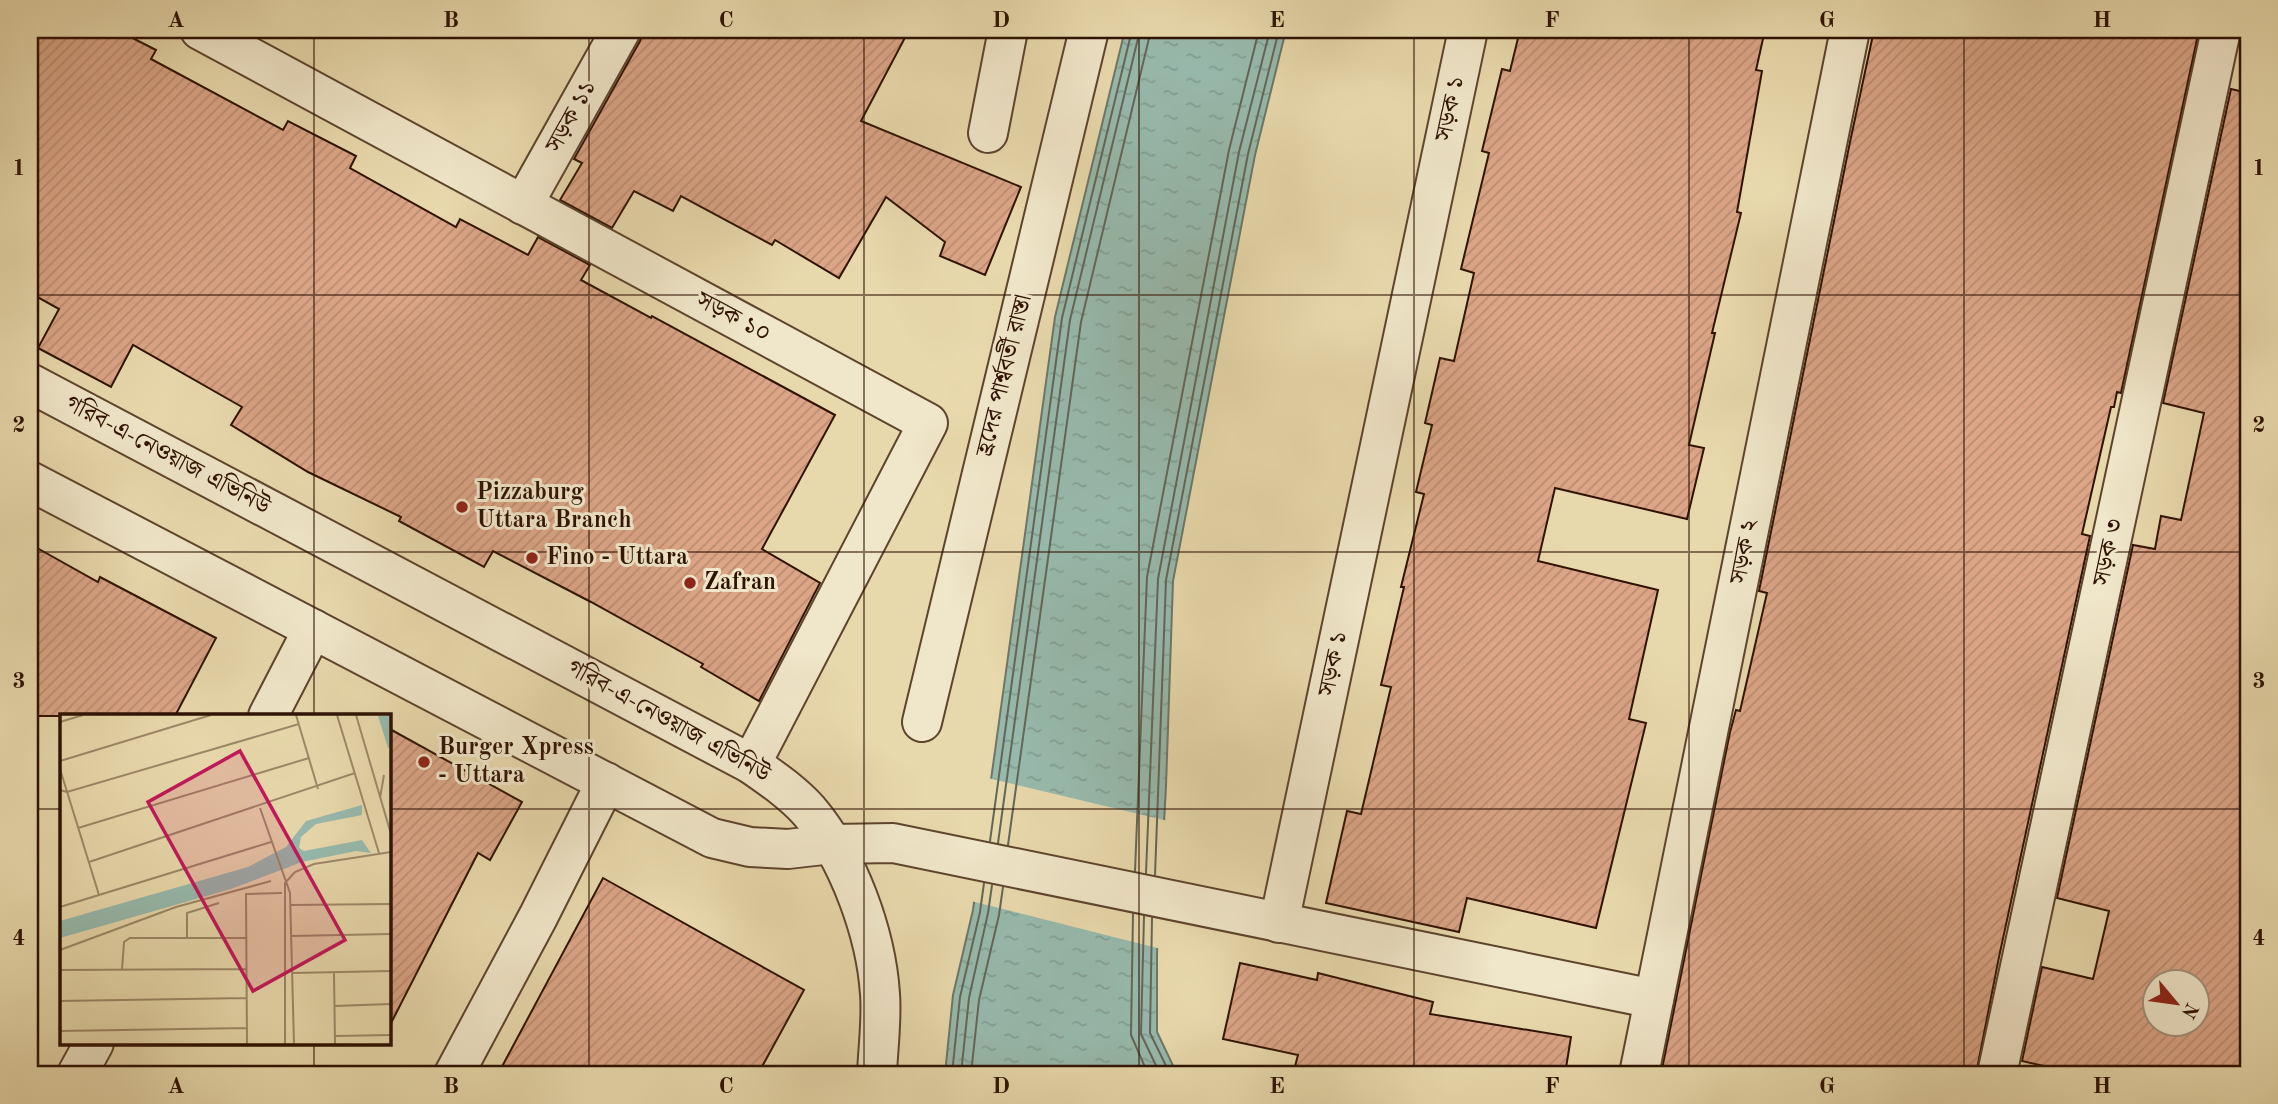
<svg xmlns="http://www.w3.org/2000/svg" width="2278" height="1104" font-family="'Old Standard TT','Noto Serif Bengali',serif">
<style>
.water{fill:url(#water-ripples);stroke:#6d7769;stroke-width:2}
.pier{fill:#e8d9ac}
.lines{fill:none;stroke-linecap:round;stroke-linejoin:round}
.shore{stroke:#636658;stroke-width:2}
.building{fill:url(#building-hatch);stroke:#2f1203;stroke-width:2;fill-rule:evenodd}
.minor-casing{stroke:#5d442d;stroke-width:42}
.tertiary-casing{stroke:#5d442d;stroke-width:42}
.minor{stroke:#f0e6c9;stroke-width:38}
.tertiary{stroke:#f0e6c9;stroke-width:38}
.grid{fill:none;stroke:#2f1203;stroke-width:2;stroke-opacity:0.55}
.poi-dot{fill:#8f2418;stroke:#f0e6c9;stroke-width:2.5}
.labels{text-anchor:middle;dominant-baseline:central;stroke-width:6;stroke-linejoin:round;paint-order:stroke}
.street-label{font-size:24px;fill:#2f1203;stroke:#f0e6c9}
.poi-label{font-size:24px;font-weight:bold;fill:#2f1203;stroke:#f0e6c9;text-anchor:start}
.inset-road{fill:none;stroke:#9e8968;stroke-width:2}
.view{fill:#c2185b;fill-opacity:0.15;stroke:#c2185b;stroke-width:3.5}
.inset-edge{fill:none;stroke:#2f1203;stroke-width:3.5}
.neatline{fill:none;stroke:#2f1203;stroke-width:2.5}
.grid-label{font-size:23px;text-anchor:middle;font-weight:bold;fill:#2f1203}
</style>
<defs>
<pattern id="water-ripples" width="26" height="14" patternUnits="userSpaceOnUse" patternTransform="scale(1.75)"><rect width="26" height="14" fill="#97baad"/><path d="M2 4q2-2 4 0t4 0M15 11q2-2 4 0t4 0" fill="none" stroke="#829f93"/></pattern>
<pattern id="building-hatch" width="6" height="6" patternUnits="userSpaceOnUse" patternTransform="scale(1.75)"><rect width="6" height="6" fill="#dba586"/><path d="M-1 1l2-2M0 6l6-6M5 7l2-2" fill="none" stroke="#bc8d72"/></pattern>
</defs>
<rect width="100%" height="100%" fill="#e8d9ac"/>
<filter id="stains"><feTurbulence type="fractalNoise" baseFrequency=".00286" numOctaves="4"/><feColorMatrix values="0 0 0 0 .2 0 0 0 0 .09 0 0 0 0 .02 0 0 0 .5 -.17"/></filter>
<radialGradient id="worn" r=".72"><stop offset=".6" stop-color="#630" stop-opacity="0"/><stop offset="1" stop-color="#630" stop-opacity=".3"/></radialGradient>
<path class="water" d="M 1125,30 L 1286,30 L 1255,155 L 1173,581 L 1166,786 L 1157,953 L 1157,1032 L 1177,1074 L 945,1074 L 953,995 L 973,910 L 1055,317 Z"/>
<path class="pier" d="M 988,778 L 1168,821 L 1161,949 L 971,901 Z"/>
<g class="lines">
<g class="shore">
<path d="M 990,841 L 1062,318 L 1132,30"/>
<path d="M 998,843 L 1070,320 L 1140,30"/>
<path d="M 1008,845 L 1081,322 L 1151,30"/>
<path d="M 1135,871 L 1147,577 L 1229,150 L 1259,30"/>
<path d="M 1146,873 L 1158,579 L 1239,152 L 1270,30"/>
<path d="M 1155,875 L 1166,580 L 1248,154 L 1279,30"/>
<path d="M 1133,914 L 1131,1035 L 1148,1074"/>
<path d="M 1144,916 L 1141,1034 L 1160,1074"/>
<path d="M 1152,918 L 1150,1033 L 1170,1074"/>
<path d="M 952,1074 L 960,997 L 980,912 L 984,883"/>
<path d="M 961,1074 L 969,998 L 988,913 L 992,885"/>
<path d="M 971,1074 L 979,1000 L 999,915 L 1003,887"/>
</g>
</g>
<g class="building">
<path d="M 30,30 L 117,30 L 156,50 L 151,59 L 283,130 L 288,121 L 356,156 L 350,168 L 456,227 L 460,219 L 528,255 L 538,237 L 590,265 L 581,280 L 651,318 L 652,316 L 835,415 L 762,549 L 820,583 L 759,701 L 701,667 L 703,664 L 591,602 L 493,551 L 484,567 L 399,521 L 401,517 L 308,472 L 231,425 L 242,407 L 133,345 L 111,387 L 38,348 L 59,309 L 30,293 Z"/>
<path d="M 643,30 L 909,30 L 861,121 L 1021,187 L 985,275 L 940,256 L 945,242 L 886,197 L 839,278 L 775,240 L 772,245 L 681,196 L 673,211 L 634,191 L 612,228 L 560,200 L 582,163 L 574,159 L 640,41 Z"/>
<path d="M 1520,30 L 1765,30 L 1756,70 L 1762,71 L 1737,212 L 1741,213 L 1712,333 L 1715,333 L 1689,445 L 1704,448 L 1687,519 L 1555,488 L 1538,561 L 1658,590 L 1629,719 L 1646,723 L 1596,928 L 1467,898 L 1459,932 L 1326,903 L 1347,811 L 1361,814 L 1391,687 L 1381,685 L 1404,587 L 1401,587 L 1424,494 L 1416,492 L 1432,425 L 1425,423 L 1440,358 L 1454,361 L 1474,273 L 1461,269 L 1489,153 L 1482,151 L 1502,69 L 1510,71 Z"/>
<path d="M 1874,30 L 2199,30 L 2121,393 L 2117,392 L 2114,407 L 2111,407 L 2082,534 L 2090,536 L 1999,957 L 1976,1074 L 1661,1074 L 1730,732 L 1736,710 L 1740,711 L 1767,593 L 1759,591 L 1850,142 Z"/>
<path d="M 2231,89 L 2248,93 L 2248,1074 L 2079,1074 L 2022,1061 L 2042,967 L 2093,979 L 2109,911 L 2057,898 L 2133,545 L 2155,549 L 2161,516 L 2181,520 L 2204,413 L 2163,403 ZM 2155,982 L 2197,982 L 2197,1024 L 2155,1024 Z"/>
<path d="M 30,544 L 98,582 L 100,577 L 216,638 L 175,716 L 30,716 Z"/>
<path d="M 388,728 L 522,802 L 490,860 L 478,853 L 388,1029 Z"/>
<path d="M 603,878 L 804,990 L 758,1074 L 498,1074 Z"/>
<path d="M 1240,963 L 1317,980 L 1318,973 L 1433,1002 L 1430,1014 L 1571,1037 L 1565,1074 L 1293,1074 L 1298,1055 L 1223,1039 Z"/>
</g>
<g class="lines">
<g class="minor-casing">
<g id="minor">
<path d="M 200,30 L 928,423 L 751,764"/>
<path d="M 988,133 L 1008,30"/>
<path d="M 523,205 L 621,30"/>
<path d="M 268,716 L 313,629"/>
<path d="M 922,722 L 1089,30"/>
<path d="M 832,844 L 893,843 L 1654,999"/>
<path d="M 1279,923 L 1468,30"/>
<path d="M 77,1074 L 94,1043"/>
<path d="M 454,1074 L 538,917 L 606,782"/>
<path d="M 1639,1074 L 1850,30"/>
<path d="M 1997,1074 L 2221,30"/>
</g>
</g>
<g class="tertiary-casing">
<g id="tertiary">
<path d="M 30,383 L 751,764 C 771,778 792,792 809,811 C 848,857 876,933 880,994 C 882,1020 878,1048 877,1074"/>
<path d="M 30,481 L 712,838 L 750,847 L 788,849 L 832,844"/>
</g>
</g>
<use href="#minor" class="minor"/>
<use href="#tertiary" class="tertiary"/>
</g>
<path class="grid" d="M 314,30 L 314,716M 589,30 L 589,1074M 864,30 L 864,1074M 1139,30 L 1139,1074M 1414,30 L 1414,1074M 1689,30 L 1689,1074M 1964,30 L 1964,1074M 30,295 L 2248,295M 30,552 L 2248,552M 30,809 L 61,809M 388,809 L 2248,809M 314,1043 L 314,1074"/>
<g class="poi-dot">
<circle cx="462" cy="507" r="7"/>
<circle cx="532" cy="558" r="7"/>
<circle cx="690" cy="583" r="7"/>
<circle cx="424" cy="762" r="7"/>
</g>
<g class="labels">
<g class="street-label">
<text transform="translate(1451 109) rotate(-78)">সড়ক ১</text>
<text transform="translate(572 117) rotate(-61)">সড়ক ১১</text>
<text transform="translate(733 318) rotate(28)">সড়ক ১০</text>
<text transform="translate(1005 376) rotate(-76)">হ্রদের পার্শ্ববর্তী রাস্তা</text>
<text transform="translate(167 456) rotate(28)">গরিব-এ-নেওয়াজ এভিনিউ</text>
<text transform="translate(1745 552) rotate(-79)">সড়ক ২</text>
<text transform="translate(2109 552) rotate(-78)">সড়ক ৩</text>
<text transform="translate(1334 664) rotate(-78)">সড়ক ১</text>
<text transform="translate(668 722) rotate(29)">গরিব-এ-নেওয়াজ এভিনিউ</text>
</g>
<g class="poi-label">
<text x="476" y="493">Pizzaburg<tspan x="476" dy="28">Uttara Branch</tspan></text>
<text x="546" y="558">Fino - Uttara</text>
<text x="704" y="583">Zafran</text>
<text x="438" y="748">Burger Xpress<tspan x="438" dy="28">- Uttara</tspan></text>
</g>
</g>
<g transform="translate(60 714)">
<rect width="331" height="331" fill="#e8d9ac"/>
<path d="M 331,1 L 331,33 L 328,34 L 318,2 ZM 302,91 L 302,101 L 256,110 L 241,123 L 239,134 L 244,137 L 302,126 L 311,139 L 296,137 L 242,148 L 171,175 L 0,224 L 0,207 L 188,153 L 226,133 L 246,107 Z" fill="#97baad"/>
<path class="inset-road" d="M 236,1 L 258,75M 277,1 L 319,139M 296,1 L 331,120M 0,8 L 23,1M 0,47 L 151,1M 0,55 L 39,181M 0,76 L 7,78 L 239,10M 320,84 L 324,61M 200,94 L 230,179 L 234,330M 18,114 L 249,44M 29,148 L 295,59M 230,191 L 331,190M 0,193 L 211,128M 231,222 L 331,220M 127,224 L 127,199 L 159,189M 0,236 L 116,193 L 211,167M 0,256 L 187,255M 62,256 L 64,228 L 70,224 L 186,224M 274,258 L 275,330M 232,259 L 331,257M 0,287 L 187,284M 274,292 L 331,290M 0,317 L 187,314M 275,322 L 331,321M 187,330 L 186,180 L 222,179M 225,330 L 225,169 L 235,158 L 254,150 L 331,138"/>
<path class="view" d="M 180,37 L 285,226 L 193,277 L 88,88 Z"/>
<rect width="331" height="331" class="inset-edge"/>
</g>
<rect width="2278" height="1104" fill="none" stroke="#e8d9ac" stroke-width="77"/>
<g transform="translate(2176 1003) rotate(119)"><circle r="33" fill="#f0e6c9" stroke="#a3917a" stroke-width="2"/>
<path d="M0-5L12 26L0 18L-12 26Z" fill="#8f2418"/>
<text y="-10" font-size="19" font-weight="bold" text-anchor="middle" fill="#2f1203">N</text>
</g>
<rect x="38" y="38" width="2202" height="1028" class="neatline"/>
<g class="grid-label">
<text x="176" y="27">A</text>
<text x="451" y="27">B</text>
<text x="726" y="27">C</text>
<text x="1001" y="27">D</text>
<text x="1277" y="27">E</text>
<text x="1552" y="27">F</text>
<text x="1827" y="27">G</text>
<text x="2102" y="27">H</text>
<text x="19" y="175">1</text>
<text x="2259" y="175">1</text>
<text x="19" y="432">2</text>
<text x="2259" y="432">2</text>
<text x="19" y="688">3</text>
<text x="2259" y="688">3</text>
<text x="19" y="945">4</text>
<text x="2259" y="945">4</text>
<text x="176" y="1093">A</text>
<text x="451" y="1093">B</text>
<text x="726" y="1093">C</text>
<text x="1001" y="1093">D</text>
<text x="1277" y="1093">E</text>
<text x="1552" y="1093">F</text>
<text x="1827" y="1093">G</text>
<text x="2102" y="1093">H</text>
</g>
<rect width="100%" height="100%" filter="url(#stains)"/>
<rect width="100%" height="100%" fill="url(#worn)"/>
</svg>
